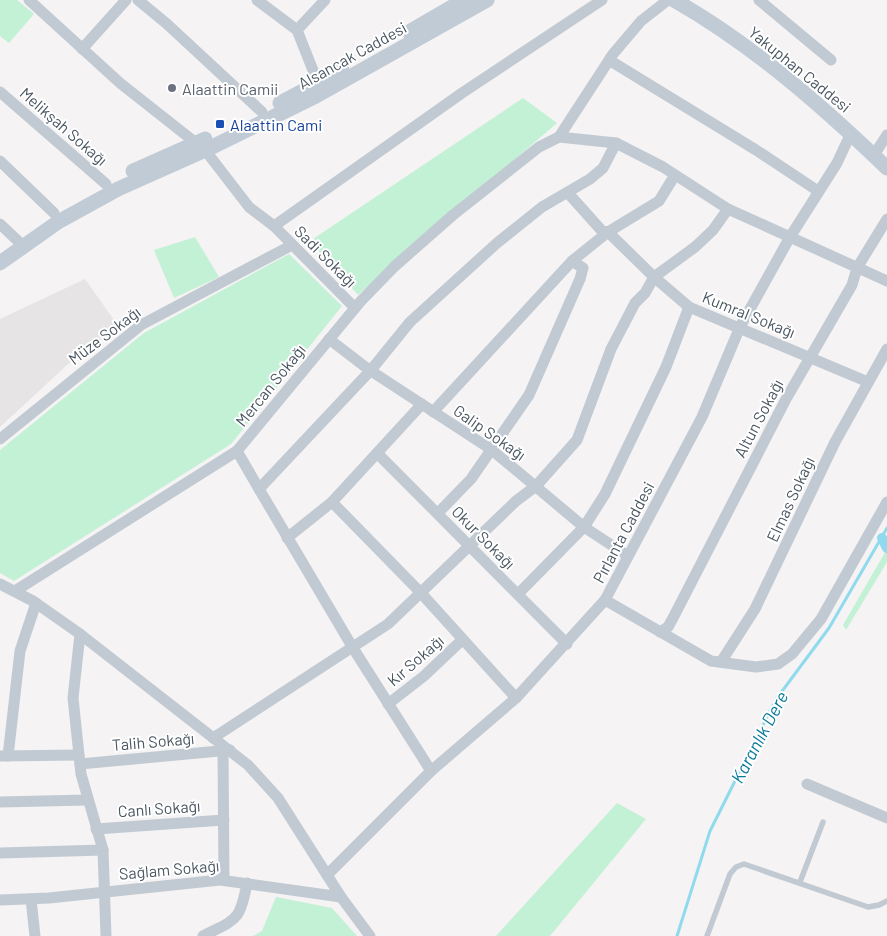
<svg xmlns="http://www.w3.org/2000/svg" width="887" height="936" font-family="Barlow,sans-serif">
<style>
.education{fill:#e6e4e5}
.green{fill:#c3f1d5}
.lines{fill:none;stroke-linecap:round;stroke-linejoin:round}
.stream{stroke:#90daee;stroke-width:3}
.canal{stroke:#90daee;stroke-width:10}
.lane{stroke:#c1cad2;stroke-width:5.5}
.street{stroke:#c1cad2;stroke-width:11}
.secondary{stroke:#c1cbd6;stroke-width:15}
.worship-dot{fill:#6b7280;stroke:#fff;stroke-width:2}
.transit-dot{fill:#1a4fb4;stroke:#fff;stroke-width:2}
.labels{text-anchor:middle;dominant-baseline:central;stroke-width:4;stroke-linejoin:round;paint-order:stroke}
.street-label{font-size:16px;fill:#4a5661;stroke:#fff}
.worship-label{font-size:16px;fill:#5b616d;stroke:#fff;text-anchor:start}
.transit-label{font-size:16px;fill:#164399;stroke:#fff;text-anchor:start}
.water-label{font-size:18px;font-style:italic;fill:#0c7c9b;stroke:#fff}
</style>
<rect width="100%" height="100%" fill="#f5f3f3"/>
<path class="education" d="M 85,279 L 121,330 L 95,344 L 67,365 L 0,427 L 0,319 Z"/>
<g class="green">
<path d="M 0,0 L 17,0 L 34,14 L 9,43 L 0,36 Z"/>
<path d="M 523,98 L 557,123 L 358,295 L 310,241 Z"/>
<path d="M 195,237 L 219,277 L 174,298 L 154,250 Z"/>
<path d="M 289,254 L 342,306 L 231,444 L 14,581 L 0,573 L 0,450 L 144,333 Z"/>
<path d="M 887,549 L 887,562 L 846,630 L 843,625 Z"/>
<path d="M 617,803 L 646,819 L 550,936 L 496,936 Z"/>
<path d="M 276,897 L 332,908 L 357,936 L 253,936 L 262,931 Z"/>
</g>
<g class="lines">
<path class="stream" d="M 677,936 L 710,831 L 767,717 L 777,698 L 829,628 L 887,528"/>
<path class="canal" d="M 882,538 L 887,548"/>
<g class="lane">
<path d="M 800,882 L 823,822"/>
<path d="M 707,936 L 730,874 L 736,867 L 744,864 L 868,907 L 879,905 L 887,901"/>
</g>
<g class="street">
<path d="M 29,0 L 120,83 L 196,143"/>
<path d="M 138,0 L 167,24 L 262,112"/>
<path d="M 257,0 L 297,30 L 318,83"/>
<path d="M 759,0 L 831,60"/>
<path d="M 297,30 L 325,0"/>
<path d="M 82,49 L 126,0"/>
<path d="M 609,60 L 756,150 L 818,191"/>
<path d="M 0,92 L 106,184"/>
<path d="M 559,137 L 613,54 L 641,21 L 668,0"/>
<path d="M 205,150 L 249,207 L 274,226 L 462,93 L 602,0"/>
<path d="M 874,155 L 887,135"/>
<path d="M 0,161 L 54,213"/>
<path d="M 568,193 L 602,231 L 608,232 L 654,277 L 689,307 L 868,382"/>
<path d="M 0,224 L 19,242"/>
<path d="M 274,226 L 355,308"/>
<path d="M 329,339 L 368,369 L 492,450 L 584,527 L 628,556"/>
<path d="M 422,404 L 332,502 L 421,593 L 516,698"/>
<path d="M 433,412 L 572,261 L 608,232 L 659,201 L 675,175"/>
<path d="M 0,439 L 141,325 L 292,245"/>
<path d="M 237,451 L 360,302 L 395,266 L 453,215 L 539,147 L 559,137 L 616,143 L 663,167 L 728,209 L 887,281"/>
<path d="M 378,454 L 567,644"/>
<path d="M 438,513 L 471,479 L 529,395 L 580,279 L 583,268 L 572,261"/>
<path d="M 287,538 L 332,502"/>
<path d="M 0,584 L 33,601 L 80,634 L 248,765 L 278,798 L 341,897 L 370,936"/>
<path d="M 15,591 L 237,451 L 259,489"/>
<path d="M 518,594 L 584,527 L 605,494 L 666,367 L 689,307"/>
<path d="M 605,600 L 711,661 L 756,667 L 778,664 L 792,654 L 821,619 L 887,502"/>
<path d="M 660,632 L 668,627 L 673,618 L 786,399 L 852,285 L 857,268 L 887,219"/>
<path d="M 80,634 L 73,698 L 81,774 L 103,850"/>
<path d="M 721,662 L 755,609 L 835,442 L 887,349"/>
<path d="M 388,704 L 424,676 L 462,640"/>
<path d="M 213,738 L 388,624 L 516,501 L 536,486 L 577,440 L 611,349 L 635,303 L 645,293 L 654,277 L 695,247 L 713,230 L 728,209"/>
<path d="M 223,751 L 224,880"/>
<path d="M 0,756 L 79,755"/>
<path d="M 8,756 L 20,651 L 36,603"/>
<path d="M 80,764 L 230,750"/>
<path d="M 431,771 L 353,648 L 259,489 L 371,370 L 410,322 L 497,243 L 542,207 L 590,179 L 603,168 L 616,143"/>
<path d="M 807,784 L 887,818"/>
<path d="M 0,802 L 88,800"/>
<path d="M 96,829 L 224,820"/>
<path d="M 0,853 L 103,850 L 106,936"/>
<path d="M 327,875 L 431,771 L 516,698 L 605,600 L 702,417 L 740,327 L 790,237 L 837,163 L 851,133"/>
<path d="M 31,899 L 35,936"/>
<path d="M 0,900 L 49,898 L 220,880 L 341,897"/>
<path d="M 203,936 C 236,919 240,922 247,883"/>
</g>
<g class="secondary">
<path d="M 674,0 C 753,45 821,105 887,168"/>
<path d="M 409,32 L 464,0"/>
<path d="M 280,103 L 342,70"/>
<path d="M 133,171 L 205,139"/>
<path d="M 0,263 L 58,222 L 118,189 L 210,148 L 316,96 L 487,0"/>
</g>
</g>
<circle class="worship-dot" cx="172" cy="88" r="5"/>
<rect class="transit-dot" x="215" y="119" width="10" height="10" rx="2.5"/>
<g class="labels">
<g class="street-label">
<text transform="translate(352 55) rotate(-29)">Alsancak Caddesi</text>
<text transform="translate(800 69) rotate(39)">Yakuphan Caddesi</text>
<text transform="translate(64 126) rotate(41)">Melikşah Sokağı</text>
<text transform="translate(326 256) rotate(45)">Sadi Sokağı</text>
<text transform="translate(749 314) rotate(22)">Kumral Sokağı</text>
<text transform="translate(104 335) rotate(-37)">Müze Sokağı</text>
<text transform="translate(270 385) rotate(-51)">Mercan Sokağı</text>
<text transform="translate(758 418) rotate(-62)">Altun Sokağı</text>
<text transform="translate(490 432) rotate(35)">Galip Sokağı</text>
<text transform="translate(790 499) rotate(-65)">Elmas Sokağı</text>
<text transform="translate(623 532) rotate(-62)">Pırlanta Caddesi</text>
<text transform="translate(484 537) rotate(45)">Okur Sokağı</text>
<text transform="translate(415 660) rotate(-41)">Kır Sokağı</text>
<text transform="translate(153 741) rotate(-5)">Talih Sokağı</text>
<text transform="translate(159 808) rotate(-4)">Canlı Sokağı</text>
<text transform="translate(169 869) rotate(-5)">Sağlam Sokağı</text>
</g>
<g class="worship-label">
<text x="182" y="88">Alaattin Camii</text>
</g>
<g class="transit-label">
<text x="230" y="124">Alaattin Cami</text>
</g>
<g class="water-label">
<text transform="translate(759 737) rotate(-62)">Karanlık Dere</text>
</g>
</g>
</svg>
